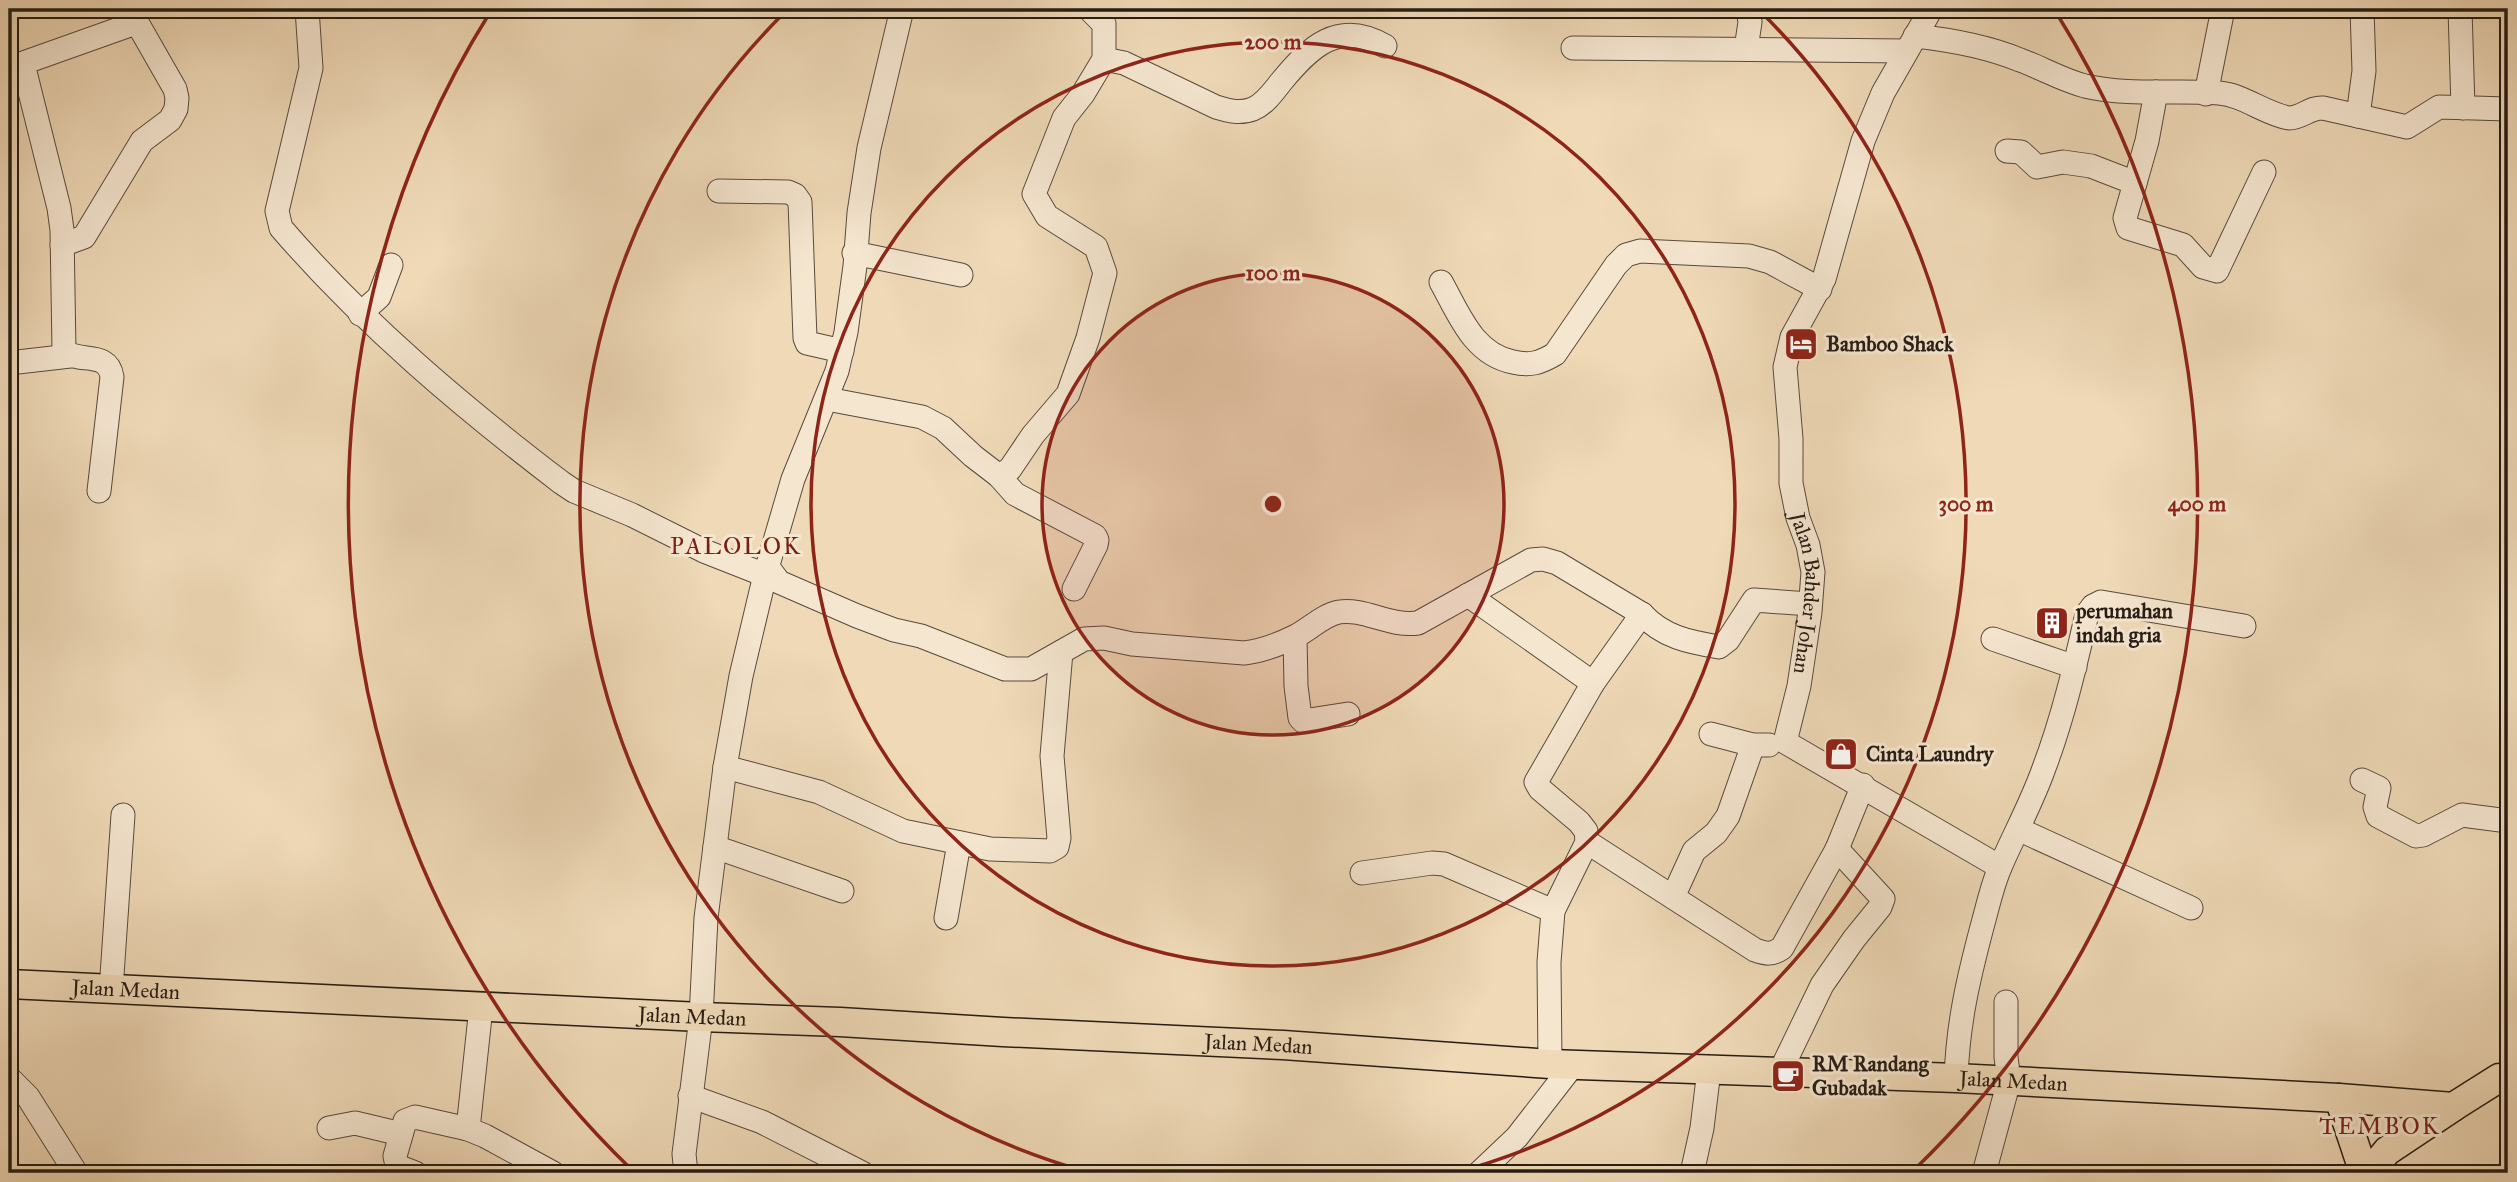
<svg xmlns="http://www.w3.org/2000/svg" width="2517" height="1182" font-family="'IM FELL Great Primer',serif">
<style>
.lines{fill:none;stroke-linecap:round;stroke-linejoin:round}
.minor-casing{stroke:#584b3d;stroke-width:25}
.major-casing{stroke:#261c14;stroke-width:31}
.minor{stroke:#f5e6d0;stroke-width:23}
.major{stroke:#efd9b7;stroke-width:28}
.ring{fill:none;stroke:#8f2418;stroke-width:3.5}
.labels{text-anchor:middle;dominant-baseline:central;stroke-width:6;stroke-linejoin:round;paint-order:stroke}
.poi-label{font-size:21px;font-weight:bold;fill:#261c14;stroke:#f5e6d0;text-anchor:start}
.street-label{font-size:21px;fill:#261c14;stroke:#f5e6d0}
.quarter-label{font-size:24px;letter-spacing:2px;fill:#7a1f14;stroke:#f5e6d0}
.centre{fill:#8f2418;stroke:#f5e6d0;stroke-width:3.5}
.ring-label{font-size:21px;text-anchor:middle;font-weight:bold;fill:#8f2418;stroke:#f5e6d0;stroke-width:6;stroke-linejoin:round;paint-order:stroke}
</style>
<rect width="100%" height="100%" fill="#efd9b7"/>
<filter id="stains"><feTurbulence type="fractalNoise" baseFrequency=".00286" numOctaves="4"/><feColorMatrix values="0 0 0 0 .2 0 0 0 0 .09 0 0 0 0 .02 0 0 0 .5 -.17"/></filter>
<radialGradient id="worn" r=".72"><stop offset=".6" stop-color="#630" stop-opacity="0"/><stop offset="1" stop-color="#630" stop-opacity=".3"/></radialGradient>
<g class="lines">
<g class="minor-casing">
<g id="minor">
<path d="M 307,9 L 311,68 L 277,211 L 281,228 C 364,324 461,406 562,483 L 574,491 L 632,515 L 704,551 L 765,575"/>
<path id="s1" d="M 1931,9 L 1883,93 L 1863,141 L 1824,279 L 1792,337 L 1785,367 L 1791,439 L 1791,483 L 1798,518 L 1808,545 L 1813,572 L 1810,612 L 1799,686 L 1785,742 L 2000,867"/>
<path d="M 2460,9 L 2463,108"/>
<path d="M 1915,36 C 1952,40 1986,46 2020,60 C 2042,68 2062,80 2085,86 C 2128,96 2175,90 2219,93 C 2244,95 2265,114 2289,118 C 2302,118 2310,107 2323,108 L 2407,127 L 2439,107 L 2508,109"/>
<path d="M 1573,48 L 1906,51"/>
<path d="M 1746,49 L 1750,22 L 1748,9"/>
<path d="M 1104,59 L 1124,63 L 1216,107 C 1229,111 1240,114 1253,109 C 1265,104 1273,92 1281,82 C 1310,47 1338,19 1385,46"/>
<path d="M 23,64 L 59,208 L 62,230 L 64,351 C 80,364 108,350 112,377 L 99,491"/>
<path d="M 9,68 L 130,25 L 135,19 L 135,9"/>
<path d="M 2156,92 L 2147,141 L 2125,218 L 2128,228 L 2183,245 L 2203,267 L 2217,271 L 2264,172"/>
<path d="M 2206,94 L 2223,9"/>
<path d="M 2358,116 L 2364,71 L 2362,9"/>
<path d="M 2007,151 L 2021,152 L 2037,167 L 2063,162 L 2091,166 L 2135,183"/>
<path d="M 719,191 L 788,192 L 795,195 L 800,202 L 805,338 L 807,343 L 842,351"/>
<path d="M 62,245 L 84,237 L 142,141 L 170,120 L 176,109 L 177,98 L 175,89 L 135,19"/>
<path d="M 854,253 L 961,275"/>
<path d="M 1441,282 C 1459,314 1473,354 1513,362 C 1530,366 1540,363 1555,354 L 1616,265 L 1626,255 L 1640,251 L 1749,256 L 1770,262 L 1820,289"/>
<path d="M 360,314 L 379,297 L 391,265"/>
<path d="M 9,363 L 70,356"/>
<path d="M 827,399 L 922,417 L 943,428 L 973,456 L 999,476 L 1010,469 L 1033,435 L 1068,394 L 1088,338 L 1105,273 L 1096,247 L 1047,216 L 1034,194 L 1064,118 L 1083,94 L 1104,59 L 1104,24 L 1089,9"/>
<path d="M 999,476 L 1015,494 L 1095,536 L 1097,540 L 1096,545 L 1074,589"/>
<path d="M 767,566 L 779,582 L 857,616 L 894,630 L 921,636 L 1005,669 L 1031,669 L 1084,639 L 1104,638 L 1132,644 L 1244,653 C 1262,651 1280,644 1296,636 C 1310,629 1323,615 1339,612 C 1365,608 1389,627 1418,623 L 1531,560 L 1543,559 L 1557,563 L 1642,614 C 1663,637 1689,642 1719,647 L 1728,640 L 1754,600 L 1810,604"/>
<path d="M 1468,595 L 1593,683"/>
<path d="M 1295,637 L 1296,686 L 1300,718 L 1303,721 L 1348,714"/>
<path d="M 1993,639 L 2075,667"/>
<path d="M 1711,734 L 1753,745 L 1769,745"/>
<path d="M 725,767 L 819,792 L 903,831 L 990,849 L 1050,851 L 1057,847 L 1059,838 L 1052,756 L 1061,652"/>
<path d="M 2362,780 L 2379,788 L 2375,807 L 2378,816 L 2416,836 L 2423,835 L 2462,815 L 2508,821"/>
<path d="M 2018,829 L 2191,908"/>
<path d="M 1587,842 L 1755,950 C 1766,954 1772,955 1782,948 L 1837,849 L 1863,785"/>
<path d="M 715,847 L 842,891"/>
<path d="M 1362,873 L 1432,863 L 1444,864 L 1553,911"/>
<path d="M 1673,897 L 1694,851 L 1716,833 L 1728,816 L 1753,745"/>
<path d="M 946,918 L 959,843"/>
<path d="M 111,990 L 123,815"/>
<path d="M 1550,1064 L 1549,962 L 1553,911 L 1587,842 L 1586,831 L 1579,822 L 1540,789 L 1536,782 L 1593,683 L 1642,614"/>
<path d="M 1780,1072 L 1822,985 L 1854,939 L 1880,907 L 1883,899 L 1837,849"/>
<path d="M 9,1078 L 28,1097 L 76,1173"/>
<path d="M 1956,1078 C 1958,1023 1968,980 1982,927 C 1988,906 1992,885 2001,865 C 2015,833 2032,802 2044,768 C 2063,718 2075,666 2087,614 L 2093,606 L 2101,602 L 2244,626"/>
<path d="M 690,1096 L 762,1122 L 862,1173"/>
<path d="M 329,1128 L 355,1123 L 401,1134"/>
<path d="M 468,1129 L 481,1007"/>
<path d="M 415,1173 L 397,1166 L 395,1156 L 405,1121 L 415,1117 L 468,1129 L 485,1136 L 553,1173"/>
<path d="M 686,1173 L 684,1154 L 701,1017 L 706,918 L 725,767 L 741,676 L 765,575 L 793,479 L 837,371 L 846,332 L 855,266 L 859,213 L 869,148 L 902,9"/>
<path d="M 1479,1173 L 1517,1137 L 1573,1065"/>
<path d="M 1692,1173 L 1702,1128 L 1709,1070"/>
<path d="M 1984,1173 L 2009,1081 L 2006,1057 L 2006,1002"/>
</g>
</g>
<g class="major-casing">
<g id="major">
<path id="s2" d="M 9,984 L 701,1017 L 840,1022 L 1003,1032 L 1283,1045 L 1550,1064 L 1956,1078 L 2339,1098 L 2453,1107 L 2499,1078"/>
<path d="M 2339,1098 L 2364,1173"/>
<path d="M 2369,1173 L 2387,1151 L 2453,1107"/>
</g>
</g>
<use href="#minor" class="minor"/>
<use href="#major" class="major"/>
</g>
<circle cx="1273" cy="504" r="231" fill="#8f2418" fill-opacity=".12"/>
<g class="ring">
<circle cx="1273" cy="504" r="231"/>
<circle cx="1273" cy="504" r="462"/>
<path d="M1088 1172A693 693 0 0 1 787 10M1759 10A693 693 0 0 1 1458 1172"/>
<path d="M631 1169A924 924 0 0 1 489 14M2057 14A924 924 0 0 1 1915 1169"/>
</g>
<defs>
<g id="hotel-square" transform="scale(1.75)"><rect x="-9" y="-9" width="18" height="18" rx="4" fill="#8f2418" stroke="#f5e6d0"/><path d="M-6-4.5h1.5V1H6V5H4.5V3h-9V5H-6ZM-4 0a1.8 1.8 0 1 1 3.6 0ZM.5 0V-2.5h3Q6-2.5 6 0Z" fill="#fff"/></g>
<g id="building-square" transform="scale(1.75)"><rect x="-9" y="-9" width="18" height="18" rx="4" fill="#8f2418" stroke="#f5e6d0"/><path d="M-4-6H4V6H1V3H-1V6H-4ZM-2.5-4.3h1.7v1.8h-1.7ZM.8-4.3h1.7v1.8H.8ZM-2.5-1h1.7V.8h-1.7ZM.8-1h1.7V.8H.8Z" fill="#fff"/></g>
<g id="shop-square" transform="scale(1.75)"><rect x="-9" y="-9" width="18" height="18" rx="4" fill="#8f2418" stroke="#f5e6d0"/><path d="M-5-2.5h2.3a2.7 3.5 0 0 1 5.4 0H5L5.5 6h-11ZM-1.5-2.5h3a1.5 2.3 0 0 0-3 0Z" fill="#fff"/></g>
<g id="cafe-square" transform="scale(1.75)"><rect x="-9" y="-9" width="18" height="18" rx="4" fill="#8f2418" stroke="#f5e6d0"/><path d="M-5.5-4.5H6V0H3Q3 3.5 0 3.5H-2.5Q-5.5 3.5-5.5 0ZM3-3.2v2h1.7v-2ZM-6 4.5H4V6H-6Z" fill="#fff"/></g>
</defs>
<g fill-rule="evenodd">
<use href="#hotel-square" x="1801" y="344"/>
<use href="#building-square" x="2052" y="623"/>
<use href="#shop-square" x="1841" y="754"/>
<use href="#cafe-square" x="1788" y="1076"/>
</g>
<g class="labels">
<g class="poi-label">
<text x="1826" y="344">Bamboo Shack</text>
<text x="2076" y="611">perumahan<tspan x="2076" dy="24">indah gria</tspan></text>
<text x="1866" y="754">Cinta Laundry</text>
<text x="1812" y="1064">RM Randang<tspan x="1812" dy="24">Gubadak</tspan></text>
</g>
<g class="street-label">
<text stroke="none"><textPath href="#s1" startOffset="618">Jalan Bahder Johan</textPath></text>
<text stroke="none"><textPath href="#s2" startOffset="117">Jalan Medan</textPath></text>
<text stroke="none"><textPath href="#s2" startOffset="684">Jalan Medan</textPath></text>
<text stroke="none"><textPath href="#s2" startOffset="1251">Jalan Medan</textPath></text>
<text stroke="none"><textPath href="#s2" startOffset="2007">Jalan Medan</textPath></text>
</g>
<g class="quarter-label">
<text x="736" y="546">PALOLOK</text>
<text x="2380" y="1126">TEMBOK</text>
</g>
</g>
<circle cx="1273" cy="504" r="10" class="centre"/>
<g class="ring-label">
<text x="1273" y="49">200 m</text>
<text x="1273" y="280">100 m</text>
<text x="1966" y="511">300 m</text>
<text x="2197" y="511">400 m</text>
</g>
<rect width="2517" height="1182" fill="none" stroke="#efd9b7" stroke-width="35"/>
<rect x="10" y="10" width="2496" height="1161" fill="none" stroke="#261c14" stroke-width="3.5"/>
<rect x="18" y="18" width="2482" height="1147" fill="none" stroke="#261c14" stroke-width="2"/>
<rect width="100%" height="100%" filter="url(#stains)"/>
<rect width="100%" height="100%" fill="url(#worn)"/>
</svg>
